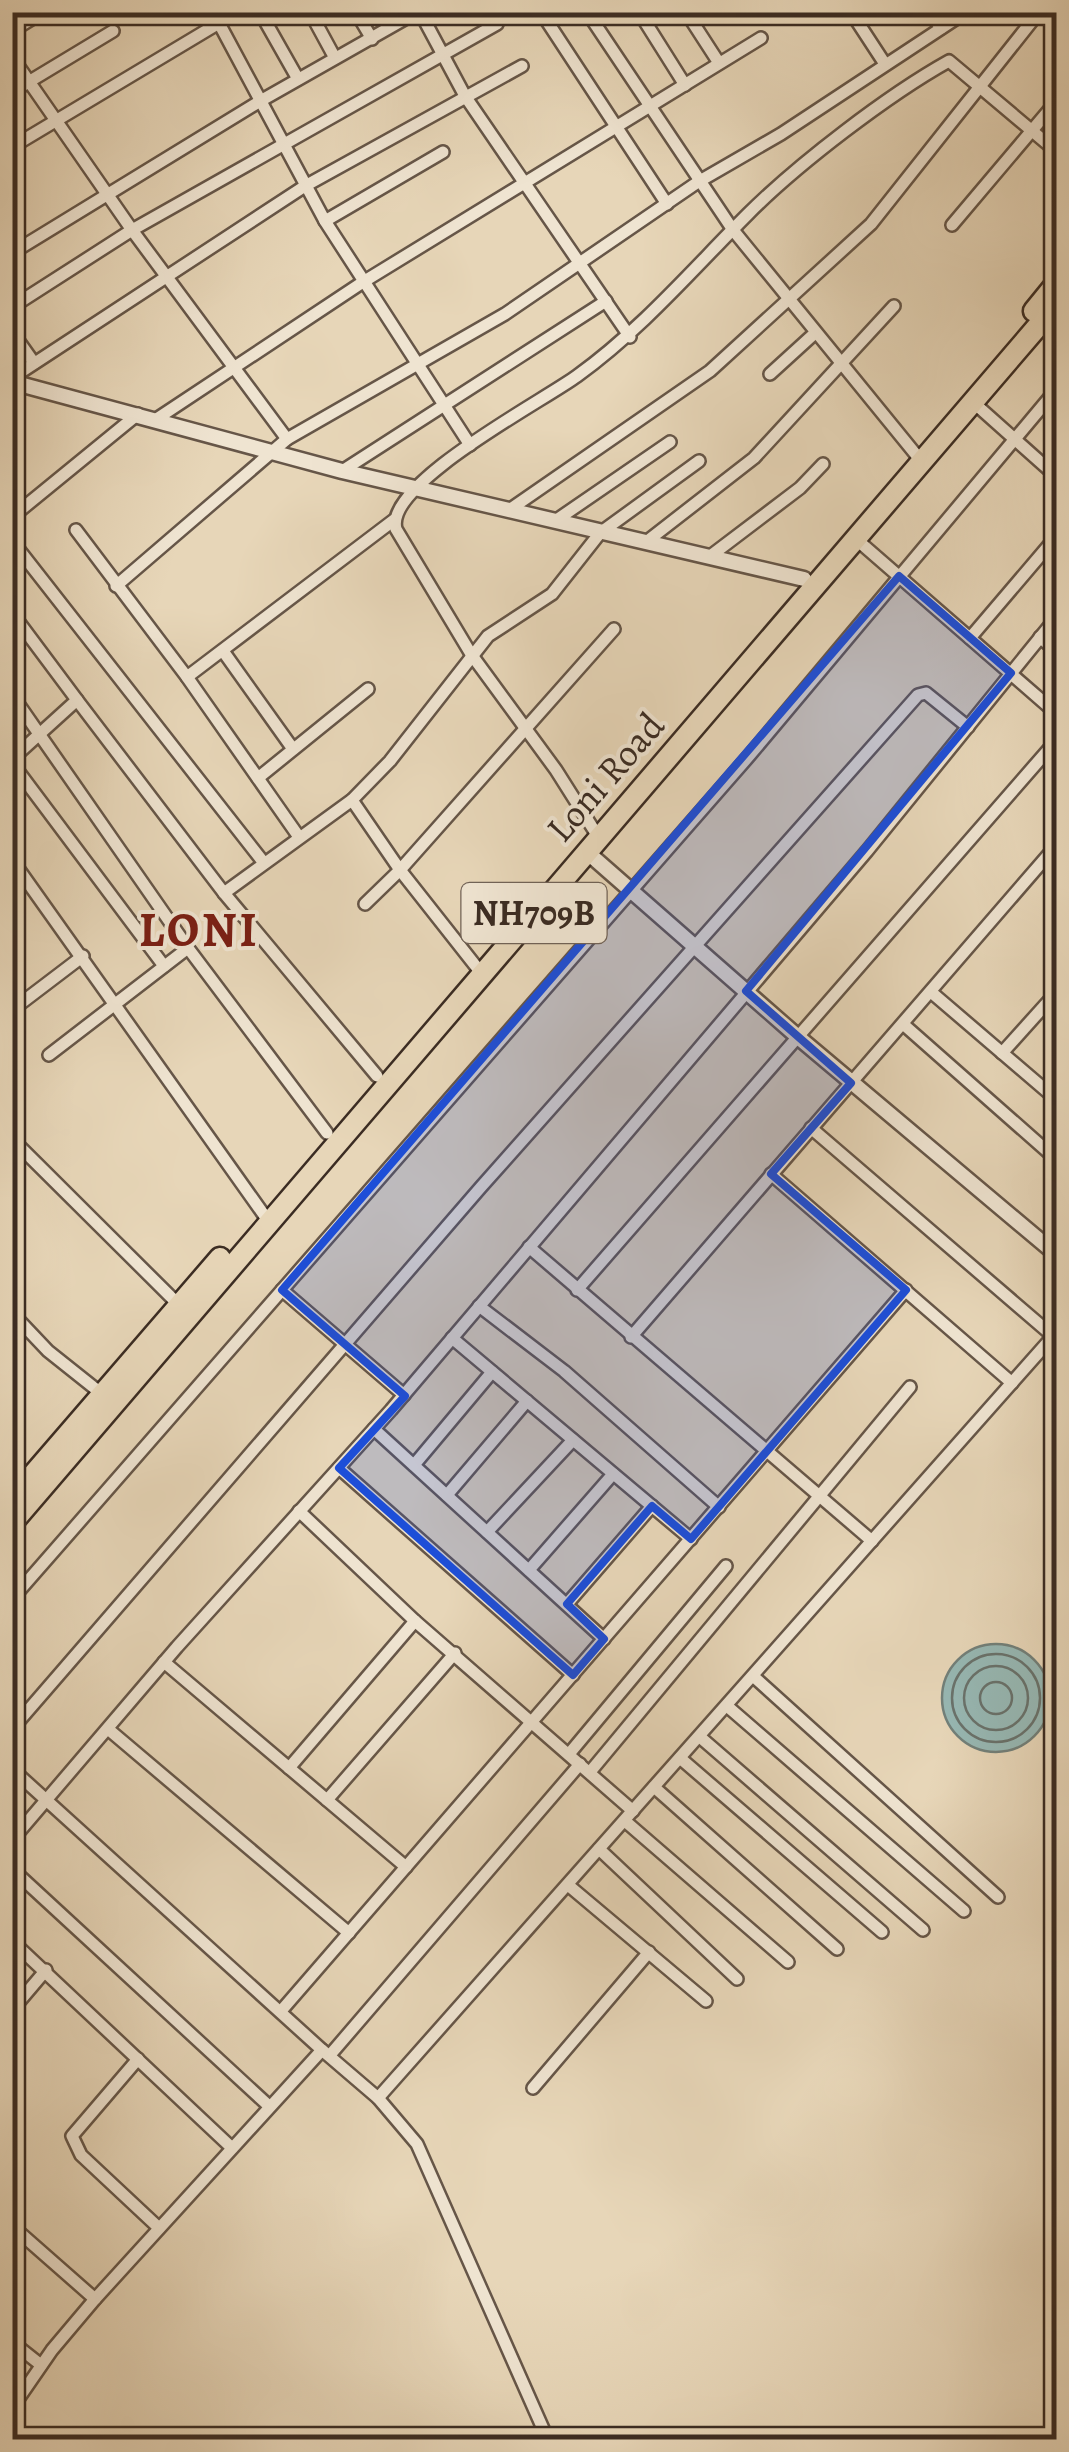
<svg xmlns="http://www.w3.org/2000/svg" width="1069" height="2452" font-family="Alegreya,serif">
<style>
.water{fill:#97b8b4;stroke:#72807a;stroke-width:2.5}
.lines{fill:none;stroke-linecap:round;stroke-linejoin:round}
.shore{stroke:#69726c;stroke-width:2.5}
.minor-casing{stroke:#665648;stroke-width:16}
.tertiary-casing{stroke:#665648;stroke-width:19}
.trunk-casing{stroke:#3b2c23;stroke-width:25}
.minor{stroke:#efe4d1;stroke-width:11}
.tertiary{stroke:#efe4d1;stroke-width:14}
.trunk{stroke:#e7d6b8;stroke-width:20}
.marked{fill:#1d4ed8;fill-opacity:0.2;stroke:#1d4ed8;stroke-width:8;stroke-linejoin:round}
.labels{text-anchor:middle;dominant-baseline:central;stroke-width:8;stroke-linejoin:round;paint-order:stroke}
.shield{fill:#efe4d1;stroke:#716357;stroke-width:2.5}
.shield-label{font-size:35px;font-weight:bold;fill:#3b2c23}
.street-label{font-size:38px;fill:#3b2c23;stroke:#efe4d1}
.district-label{font-size:48px;font-weight:bold;letter-spacing:2.5px;fill:#7a1f14;stroke:#efe4d1}
</style>
<rect width="100%" height="100%" fill="#e7d6b8"/>
<filter id="stains"><feTurbulence type="fractalNoise" baseFrequency=".002" numOctaves="4"/><feColorMatrix values="0 0 0 0 .2 0 0 0 0 .09 0 0 0 0 .02 0 0 0 .5 -.17"/></filter>
<radialGradient id="worn" r=".72"><stop offset=".6" stop-color="#630" stop-opacity="0"/><stop offset="1" stop-color="#630" stop-opacity=".3"/></radialGradient>
<circle class="water" cx="996" cy="1698" r="54"/>
<g class="lines">
<g class="shore">
<circle cx="996" cy="1698" r="44"/>
<circle cx="996" cy="1698" r="32"/>
<circle cx="996" cy="1698" r="16"/>
</g>
<g class="minor-casing">
<g id="minor">
<path d="M 213,12 L 325,221 L 470,445"/>
<path d="M 260,12 L 298,79"/>
<path d="M 310,12 L 335,58"/>
<path d="M 356,12 L 372,39"/>
<path d="M 420,12 L 465,96 L 630,337"/>
<path d="M 541,12 L 667,204"/>
<path d="M 587,12 L 733,230 L 922,462"/>
<path d="M 639,12 L 685,85"/>
<path d="M 686,12 L 719,63"/>
<path d="M 851,12 L 885,64"/>
<path d="M 929,12 L 941,28"/>
<path d="M 12,31 L 43,12"/>
<path d="M 12,57 L 132,230 L 287,439"/>
<path d="M 12,92 L 113,31"/>
<path d="M 12,147 L 219,23"/>
<path d="M 325,221 L 443,152"/>
<path d="M 952,225 L 1056,102"/>
<path d="M 12,253 L 262,100 L 417,12"/>
<path d="M 12,307 L 132,230 L 497,24"/>
<path d="M 12,332 L 34,363"/>
<path d="M 770,374 L 815,333"/>
<path d="M 12,378 L 305,186 L 522,66"/>
<path d="M 973,402 L 1056,476"/>
<path d="M 158,418 L 363,282 L 761,38"/>
<path d="M 342,471 L 606,301"/>
<path d="M 512,508 L 710,371 L 871,224 L 1039,12"/>
<path d="M 12,517 L 138,414"/>
<path d="M 555,521 L 670,442"/>
<path d="M 76,530 L 187,677 L 299,837"/>
<path d="M 856,539 L 1056,713"/>
<path d="M 12,541 L 264,863"/>
<path d="M 646,542 L 754,458 L 894,306"/>
<path d="M 713,554 L 800,488 L 823,464"/>
<path d="M 116,586 L 287,439 L 505,314 L 698,182 L 781,134 L 966,12"/>
<path d="M 12,613 L 77,700 L 12,759"/>
<path d="M 1040,637 L 1056,651"/>
<path d="M 970,638 L 1056,537"/>
<path d="M 223,651 L 293,749"/>
<path d="M 187,677 L 394,520"/>
<path d="M 12,695 L 188,948 L 327,1133"/>
<path d="M 77,700 L 224,893 L 377,1076"/>
<path d="M 12,763 L 164,966"/>
<path d="M 258,778 L 368,689"/>
<path d="M 352,800 L 400,870 L 482,974"/>
<path d="M 599,838 L 556,770 L 471,654 L 396,529 C 384,484 543,401 577,376 C 642,329 692,270 748,214 C 798,164 888,95 949,61 L 1056,151"/>
<path d="M 12,860 L 269,1222"/>
<path d="M 224,893 L 352,800 L 390,761 L 488,636 L 552,594 L 600,533 L 699,461"/>
<path d="M 365,904 L 400,870 L 614,629"/>
<path d="M 931,992 L 1056,1099"/>
<path d="M 12,1010 L 83,956"/>
<path d="M 903,1024 L 1056,1159"/>
<path d="M 1002,1053 L 1056,993"/>
<path d="M 49,1055 L 188,948"/>
<path d="M 811,1128 L 1053,1336"/>
<path d="M 12,1139 L 183,1309"/>
<path d="M 771,1174 L 1012,1383"/>
<path d="M 529,1247 L 872,1541"/>
<path d="M 282,1290 L 404,1395"/>
<path d="M 577,1290 L 1056,741"/>
<path d="M 479,1306 L 564,1371 L 719,1507"/>
<path d="M 12,1313 L 48,1351 L 102,1394"/>
<path d="M 631,1337 L 1056,846"/>
<path d="M 452,1338 L 691,1539"/>
<path d="M 374,1429 L 604,1639"/>
<path d="M 414,1465 L 492,1372"/>
<path d="M 339,1468 L 573,1675"/>
<path d="M 447,1495 L 527,1401"/>
<path d="M 299,1511 L 415,1621 L 633,1811"/>
<path d="M 487,1532 L 573,1440"/>
<path d="M 529,1570 L 613,1474"/>
<path d="M 12,1599 L 749,756 L 1056,390"/>
<path d="M 567,1604 L 652,1506"/>
<path d="M 164,1662 L 406,1867"/>
<path d="M 753,1676 L 998,1897"/>
<path d="M 727,1706 L 964,1911"/>
<path d="M 12,1729 L 481,1187 L 918,695 L 926,693 L 968,727"/>
<path d="M 108,1729 L 349,1933"/>
<path d="M 700,1737 L 923,1930"/>
<path d="M 569,1754 L 726,1566"/>
<path d="M 680,1758 L 882,1932"/>
<path d="M 289,1768 L 415,1621"/>
<path d="M 12,1769 L 322,2050"/>
<path d="M 590,1772 L 910,1387"/>
<path d="M 654,1787 L 837,1949"/>
<path d="M 327,1800 L 455,1653"/>
<path d="M 625,1821 L 788,1962"/>
<path d="M 12,1840 L 177,1647 L 391,1410 L 867,851 L 1056,618"/>
<path d="M 599,1849 L 737,1979"/>
<path d="M 12,1869 L 269,2106"/>
<path d="M 568,1885 L 706,2001"/>
<path d="M 12,1941 L 232,2148"/>
<path d="M 12,2010 L 46,1970"/>
<path d="M 281,2011 L 906,1290"/>
<path d="M 330,2055 L 580,1764"/>
<path d="M 138,2059 L 72,2136 L 81,2155 L 159,2228"/>
<path d="M 533,2088 L 649,1952"/>
<path d="M 378,2098 L 417,2144 L 548,2440"/>
<path d="M 12,2226 L 95,2299"/>
<path d="M 12,2342 L 41,2365"/>
<path d="M 12,2408 L 52,2350 L 95,2299 L 322,2050 L 378,2098 L 1056,1333"/>
</g>
</g>
<g class="tertiary-casing">
<g id="tertiary">
<path d="M 12,382 L 342,471 L 804,579"/>
<path d="M 587,852 L 798,1037 L 1056,1254"/>
</g>
</g>
<g class="trunk-casing">
<g id="trunk">
<path d="M 1034,311 L 1056,284"/>
<path d="M 12,1499 L 220,1258"/>
<path d="M 12,1523 L 1056,305"/>
</g>
</g>
<use href="#minor" class="minor"/>
<use href="#tertiary" class="tertiary"/>
<use href="#trunk" class="trunk"/>
</g>
<path class="marked" d="M 899,576 L 1011,673 L 746,991 L 851,1083 L 771,1174 L 906,1290 L 691,1539 L 652,1506 L 567,1604 L 604,1639 L 573,1675 L 339,1468 L 405,1396 L 282,1290 Z"/>
<g class="labels">
<rect class="shield" x="461.5" y="883" width="145" height="60" rx="8"/>
<g class="shield-label">
<text x="534" y="913">NH709B</text>
</g>
<g class="street-label">
<text transform="translate(605 777) rotate(-49)">Loni Road</text>
</g>
<g class="district-label">
<text x="199" y="930">LONI</text>
</g>
</g>
<rect width="1069" height="2452" fill="none" stroke="#e7d6b8" stroke-width="50"/>
<rect x="15" y="15" width="1039" height="2422" fill="none" stroke="#3b2c23" stroke-width="5"/>
<rect x="25" y="25" width="1019" height="2402" fill="none" stroke="#3b2c23" stroke-width="2.5"/>
<rect width="100%" height="100%" filter="url(#stains)"/>
<rect width="100%" height="100%" fill="url(#worn)"/>
</svg>
